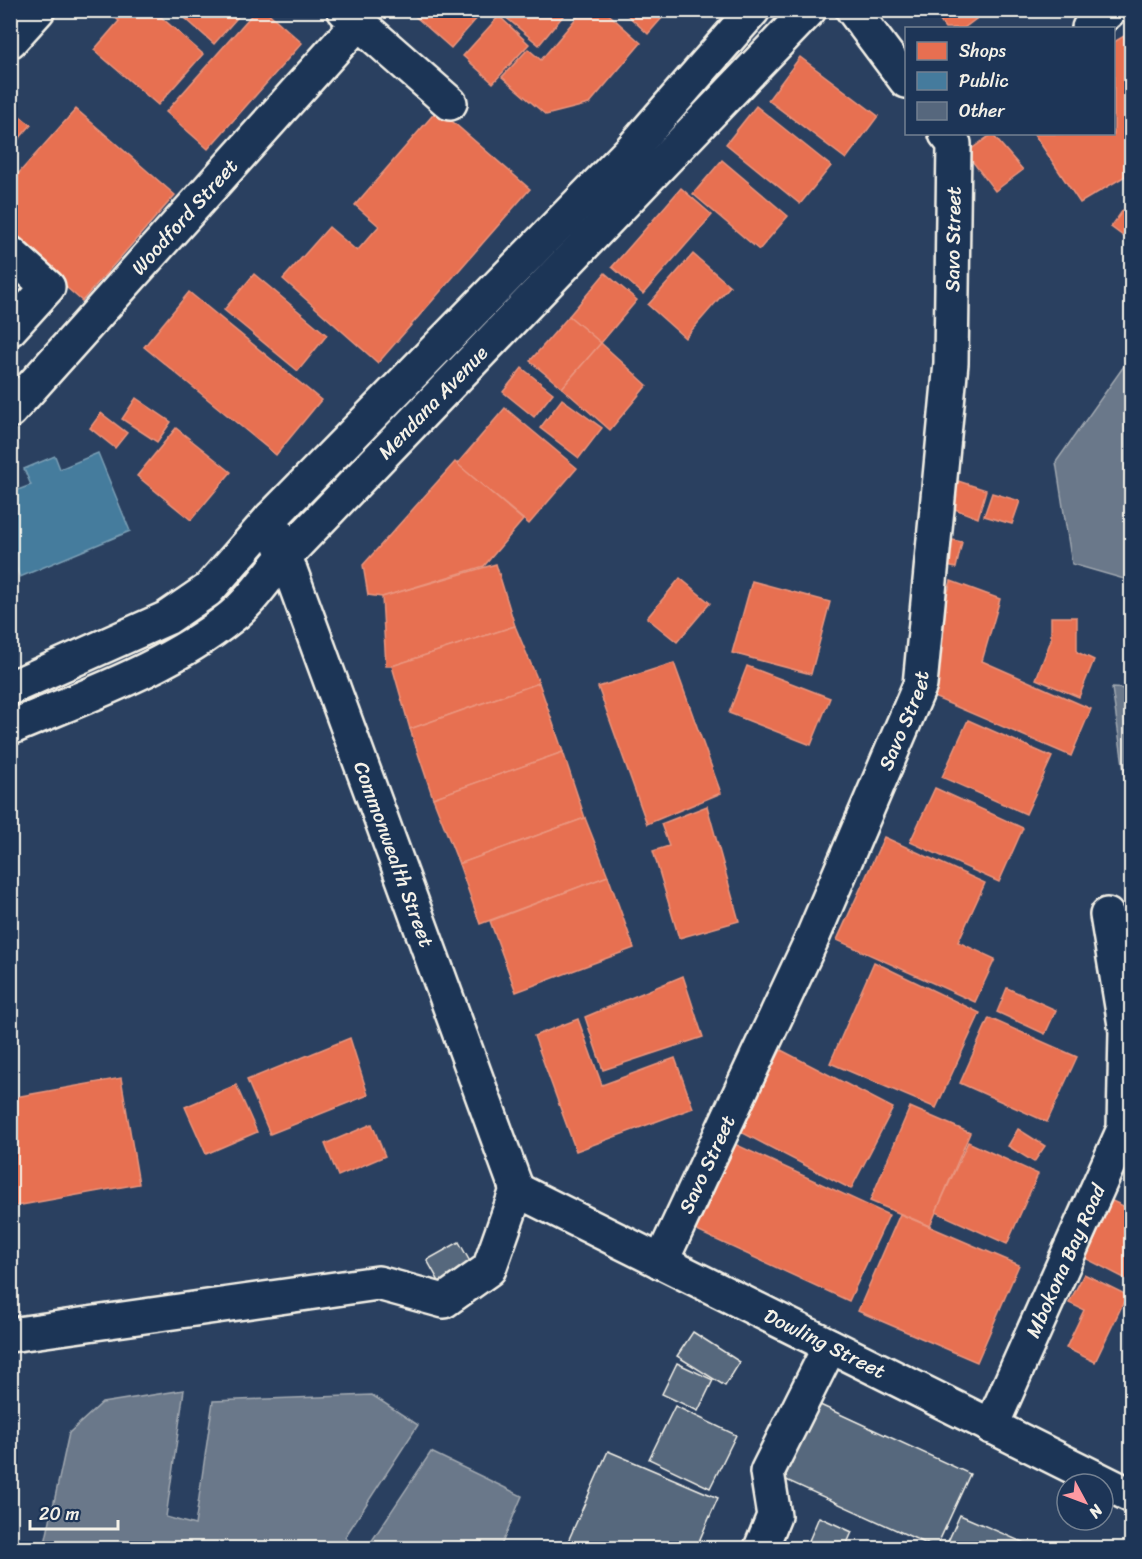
<svg xmlns="http://www.w3.org/2000/svg" width="1142" height="1559" font-family="Sriracha,sans-serif">
<style>
.water{fill:#6a788a;stroke:#a1a8b0;stroke-width:1.5}
.shops{fill:#e76f51;stroke:#eb967e;stroke-width:1.5}
.public{fill:#457b9d;stroke:#7a9eb4;stroke-width:1.5}
.building{fill:#56677d;stroke:#f4f1e8;stroke-width:1.5}
.lines{fill:none;stroke-linecap:round;stroke-linejoin:round}
.minor-casing{stroke:#f4f1e8;stroke-width:38}
.major-casing{stroke:#f4f1e8;stroke-width:38}
.minor{stroke:#1d3557;stroke-width:33}
.major{stroke:#1d3557;stroke-width:33}
.labels{text-anchor:middle;dominant-baseline:central;stroke-width:6;stroke-linejoin:round;paint-order:stroke}
.street-label{font-size:20px;fill:#f4f1e8;stroke:#1d3557}
</style>
<rect width="100%" height="100%" fill="#2a4060"/>
<filter id="ink" filterUnits="userSpaceOnUse"><feTurbulence type="fractalNoise" baseFrequency=".0167" numOctaves="2"/><feDisplacementMap in="SourceGraphic" scale="12" xChannelSelector="R" yChannelSelector="G"/><feConvolveMatrix kernelMatrix="1 2 1 2 8 2 1 2 1" color-interpolation-filters="sRGB"/></filter>
<g filter="url(#ink)">
<g class="water">
<path d="M 1131,356 L 1131,581 L 1072,564 L 1056,462 Z"/>
<path d="M 1112,688 L 1131,689 L 1131,820 Z"/>
<path d="M 184,1390 L 166,1517 L 195,1525 L 213,1401 L 372,1395 L 418,1425 L 345,1537 L 355,1548 L 44,1548 L 69,1433 L 102,1403 Z"/>
<path d="M 431,1452 L 522,1496 L 500,1548 L 367,1548 Z"/>
</g>
<g class="shops">
<path d="M 107,10 L 153,10 L 203,54 L 158,105 L 94,50 L 119,21 Z"/>
<path d="M 176,10 L 244,10 L 214,44 Z"/>
<path d="M 256,10 L 265,10 L 302,43 L 208,149 L 166,112 Z"/>
<path d="M 408,10 L 484,10 L 451,48 Z"/>
<path d="M 497,10 L 568,10 L 539,45 Z"/>
<path d="M 583,10 L 604,10 L 641,43 L 589,104 L 546,115 L 502,77 L 528,49 L 541,60 Z"/>
<path d="M 622,10 L 669,10 L 648,34 Z"/>
<path d="M 932,10 L 988,10 L 964,28 L 945,28 Z"/>
<path d="M 499,16 L 529,44 L 493,83 L 463,56 Z"/>
<path d="M 1131,32 L 1132,172 L 1080,203 L 1034,134 L 1114,134 L 1114,42 Z"/>
<path d="M 800,57 L 878,116 L 846,159 L 768,100 Z"/>
<path d="M 756,106 L 831,166 L 800,204 L 726,144 Z"/>
<path d="M 10,108 L 31,125 L 10,149 Z"/>
<path d="M 76,109 L 175,195 L 82,301 L 10,238 L 10,183 Z"/>
<path d="M 438,109 L 530,189 L 378,363 L 283,279 L 329,227 L 357,251 L 379,226 L 355,205 Z"/>
<path d="M 992,134 L 1023,170 L 995,191 L 966,153 Z"/>
<path d="M 722,160 L 788,216 L 759,250 L 693,194 Z"/>
<path d="M 681,188 L 712,215 L 643,294 L 612,267 Z"/>
<path d="M 1123,210 L 1132,216 L 1132,224 L 1123,236 L 1111,227 Z"/>
<path d="M 693,254 L 730,286 L 685,338 L 648,305 Z"/>
<path d="M 605,273 L 637,300 L 601,343 L 569,316 Z"/>
<path d="M 254,274 L 327,335 L 298,371 L 224,310 Z"/>
<path d="M 189,292 L 321,400 L 276,455 L 144,347 Z"/>
<path d="M 569,316 L 601,343 L 562,388 L 530,361 Z"/>
<path d="M 601,343 L 647,385 L 610,430 L 562,388 Z"/>
<path d="M 522,368 L 553,393 L 534,417 L 503,392 Z"/>
<path d="M 136,398 L 171,422 L 157,442 L 122,419 Z"/>
<path d="M 562,399 L 602,428 L 579,458 L 540,428 Z"/>
<path d="M 505,408 L 577,468 L 529,524 L 457,464 Z"/>
<path d="M 101,413 L 127,433 L 115,448 L 90,428 Z"/>
<path d="M 176,428 L 231,472 L 191,520 L 137,476 Z"/>
<path d="M 455,462 L 523,520 L 484,566 L 382,597 L 368,595 L 363,565 Z"/>
<path d="M 958,481 L 986,490 L 978,518 L 950,507 Z"/>
<path d="M 992,493 L 1020,501 L 1012,524 L 984,516 Z"/>
<path d="M 944,538 L 962,542 L 956,568 L 938,564 Z"/>
<path d="M 496,564 L 515,626 L 392,666 L 386,666 L 382,597 Z"/>
<path d="M 680,578 L 710,603 L 677,642 L 647,618 Z"/>
<path d="M 752,581 L 830,602 L 811,674 L 732,653 Z"/>
<path d="M 951,581 L 1000,599 L 982,661 L 1091,709 L 1071,756 L 922,692 Z"/>
<path d="M 1051,617 L 1077,617 L 1077,652 L 1094,660 L 1079,697 L 1036,679 L 1051,640 Z"/>
<path d="M 515,626 L 539,683 L 410,729 L 392,666 Z"/>
<path d="M 674,663 L 721,793 L 647,824 L 598,687 Z"/>
<path d="M 747,666 L 830,698 L 811,745 L 729,713 Z"/>
<path d="M 539,683 L 563,752 L 433,798 L 410,729 Z"/>
<path d="M 968,720 L 1052,757 L 1026,814 L 942,777 Z"/>
<path d="M 563,752 L 585,818 L 459,864 L 433,798 Z"/>
<path d="M 935,788 L 1023,828 L 999,882 L 910,842 Z"/>
<path d="M 707,806 L 739,921 L 679,938 L 653,851 L 669,846 L 661,824 Z"/>
<path d="M 585,818 L 608,876 L 480,924 L 459,864 Z"/>
<path d="M 884,837 L 985,883 L 958,942 L 995,959 L 975,1002 L 837,940 Z"/>
<path d="M 608,876 L 634,948 L 516,992 L 490,921 Z"/>
<path d="M 874,962 L 980,1013 L 936,1108 L 830,1063 Z"/>
<path d="M 683,976 L 703,1037 L 603,1070 L 585,1017 Z"/>
<path d="M 1007,988 L 1056,1010 L 1045,1034 L 997,1012 Z"/>
<path d="M 989,1018 L 1077,1057 L 1047,1122 L 960,1083 Z"/>
<path d="M 578,1019 L 602,1085 L 675,1058 L 693,1108 L 576,1151 L 534,1036 Z"/>
<path d="M 350,1038 L 368,1095 L 270,1134 L 247,1080 Z"/>
<path d="M 781,1050 L 893,1108 L 851,1189 L 739,1131 Z"/>
<path d="M 121,1078 L 139,1184 L 10,1207 L 10,1098 Z"/>
<path d="M 236,1085 L 257,1132 L 206,1154 L 185,1107 Z"/>
<path d="M 910,1107 L 970,1133 L 930,1226 L 870,1201 Z"/>
<path d="M 372,1124 L 385,1156 L 338,1176 L 325,1144 Z"/>
<path d="M 1018,1129 L 1045,1146 L 1034,1162 L 1008,1146 Z"/>
<path d="M 726,1140 L 889,1215 L 849,1301 L 686,1226 Z"/>
<path d="M 968,1142 L 1038,1174 L 1007,1244 L 936,1212 Z"/>
<path d="M 1110,1200 L 1132,1210 L 1132,1282 L 1083,1257 Z"/>
<path d="M 900,1214 L 1019,1265 L 977,1362 L 858,1311 Z"/>
<path d="M 1084,1274 L 1127,1295 L 1095,1362 L 1066,1348 L 1084,1310 L 1069,1303 Z"/>
</g>
<path class="public" d="M 98,453 L 130,531 L 20,577 L 10,553 L 10,493 L 31,485 L 24,469 L 55,456 L 60,469 Z"/>
<g class="building">
<path d="M 459,1242 L 473,1267 L 441,1285 L 427,1260 Z"/>
<path d="M 693,1332 L 740,1362 L 725,1386 L 677,1356 Z"/>
<path d="M 677,1363 L 713,1380 L 698,1411 L 662,1394 Z"/>
<path d="M 818,1404 L 970,1474 L 936,1548 L 784,1479 Z"/>
<path d="M 675,1406 L 736,1435 L 710,1488 L 649,1459 Z"/>
<path d="M 608,1451 L 718,1498 L 696,1548 L 565,1548 Z"/>
<path d="M 960,1515 L 1036,1548 L 945,1548 Z"/>
<path d="M 819,1517 L 852,1532 L 845,1548 L 820,1548 L 808,1543 Z"/>
</g>
<g class="lines">
<g class="minor-casing">
<g id="minor">
<path d="M 344,10 L 450,103"/>
<path d="M 853,10 L 906,81"/>
<path d="M 1089,28 L 1110,10"/>
<path d="M 10,41 L 38,10"/>
<path d="M 10,253 L 48,287 L 10,329"/>
<path id="s1" d="M 10,411 L 358,23"/>
<path id="s2" d="M 271,518 L 517,1190"/>
<path id="s3" d="M 517,1190 L 1132,1496"/>
<path id="s4" d="M 661,1262 L 811,941 L 920,685 L 951,363 L 954,144 L 946,134"/>
<path d="M 10,1335 L 378,1283 L 444,1301 L 489,1269 L 517,1190"/>
<path id="s5" d="M 991,1427 L 1124,1129 L 1126,1031 L 1107,915"/>
<path d="M 761,1548 L 774,1516 L 767,1472 L 830,1346"/>
</g>
</g>
<g class="major-casing">
<g id="major">
<path d="M 10,688 L 167,618 L 208,590 L 271,518 L 631,150 L 753,10"/>
<path id="s6" d="M 10,728 C 85,696 168,668 231,617 C 252,601 268,575 286,555 L 809,10"/>
</g>
</g>
<use href="#minor" class="minor"/>
<use href="#major" class="major"/>
</g>
</g>
<g class="labels">
<g class="street-label">
<text stroke="none"><textPath href="#s1" startOffset="261">Woodford Street</textPath></text>
<text stroke="none"><textPath href="#s4" startOffset="1080">Savo Street</textPath></text>
<text stroke="none"><textPath href="#s6" startOffset="543">Mendana Avenue</textPath></text>
<text stroke="none"><textPath href="#s4" startOffset="594">Savo Street</textPath></text>
<text stroke="none"><textPath href="#s2" startOffset="358">Commonwealth Street</textPath></text>
<text stroke="none"><textPath href="#s4" startOffset="108">Savo Street</textPath></text>
<text stroke="none"><textPath href="#s5" startOffset="182">Mbokona Bay Road</textPath></text>
<text stroke="none"><textPath href="#s3" startOffset="344">Dowling Street</textPath></text>
</g>
</g>
<rect width="1142" height="1559" fill="none" stroke="#1d3557" stroke-width="36"/>
<rect x="18" y="18" width="1106" height="1523" fill="none" stroke="#f4f1e8" stroke-width="2" filter="url(#ink)"/>
<rect x="905" y="27" width="210" height="108" fill="#1d3557" stroke="#738091" stroke-width="1.5"/>
<rect x="917" y="42" width="30" height="18" fill="#e76f51" stroke="#738091" stroke-width="1.5"/>
<text x="959" y="57" font-size="18" fill="#f4f1e8">Shops</text>
<rect x="917" y="72" width="30" height="18" fill="#457b9d" stroke="#738091" stroke-width="1.5"/>
<text x="959" y="87" font-size="18" fill="#f4f1e8">Public</text>
<rect x="917" y="102" width="30" height="18" fill="#56677d" stroke="#738091" stroke-width="1.5"/>
<text x="959" y="117" font-size="18" fill="#f4f1e8">Other</text>
<g transform="translate(1085 1502) rotate(131)"><circle r="28" fill="#1d3557" stroke="#738091" stroke-width="1.5"/>
<path d="M0-4.5L10 22L0 15L-10 22Z" fill="#ff9aa2"/>
<text y="-9" font-size="16" font-weight="bold" text-anchor="middle" fill="#f4f1e8">N</text>
</g>
<path d="M30 1520v9h88v-9" fill="none" stroke="#f4f1e8" stroke-width="3"/>
<text x="39" y="1520" font-size="18" fill="#f4f1e8" stroke="#1d3557" stroke-width="4.5" paint-order="stroke">20 m</text>
</svg>
